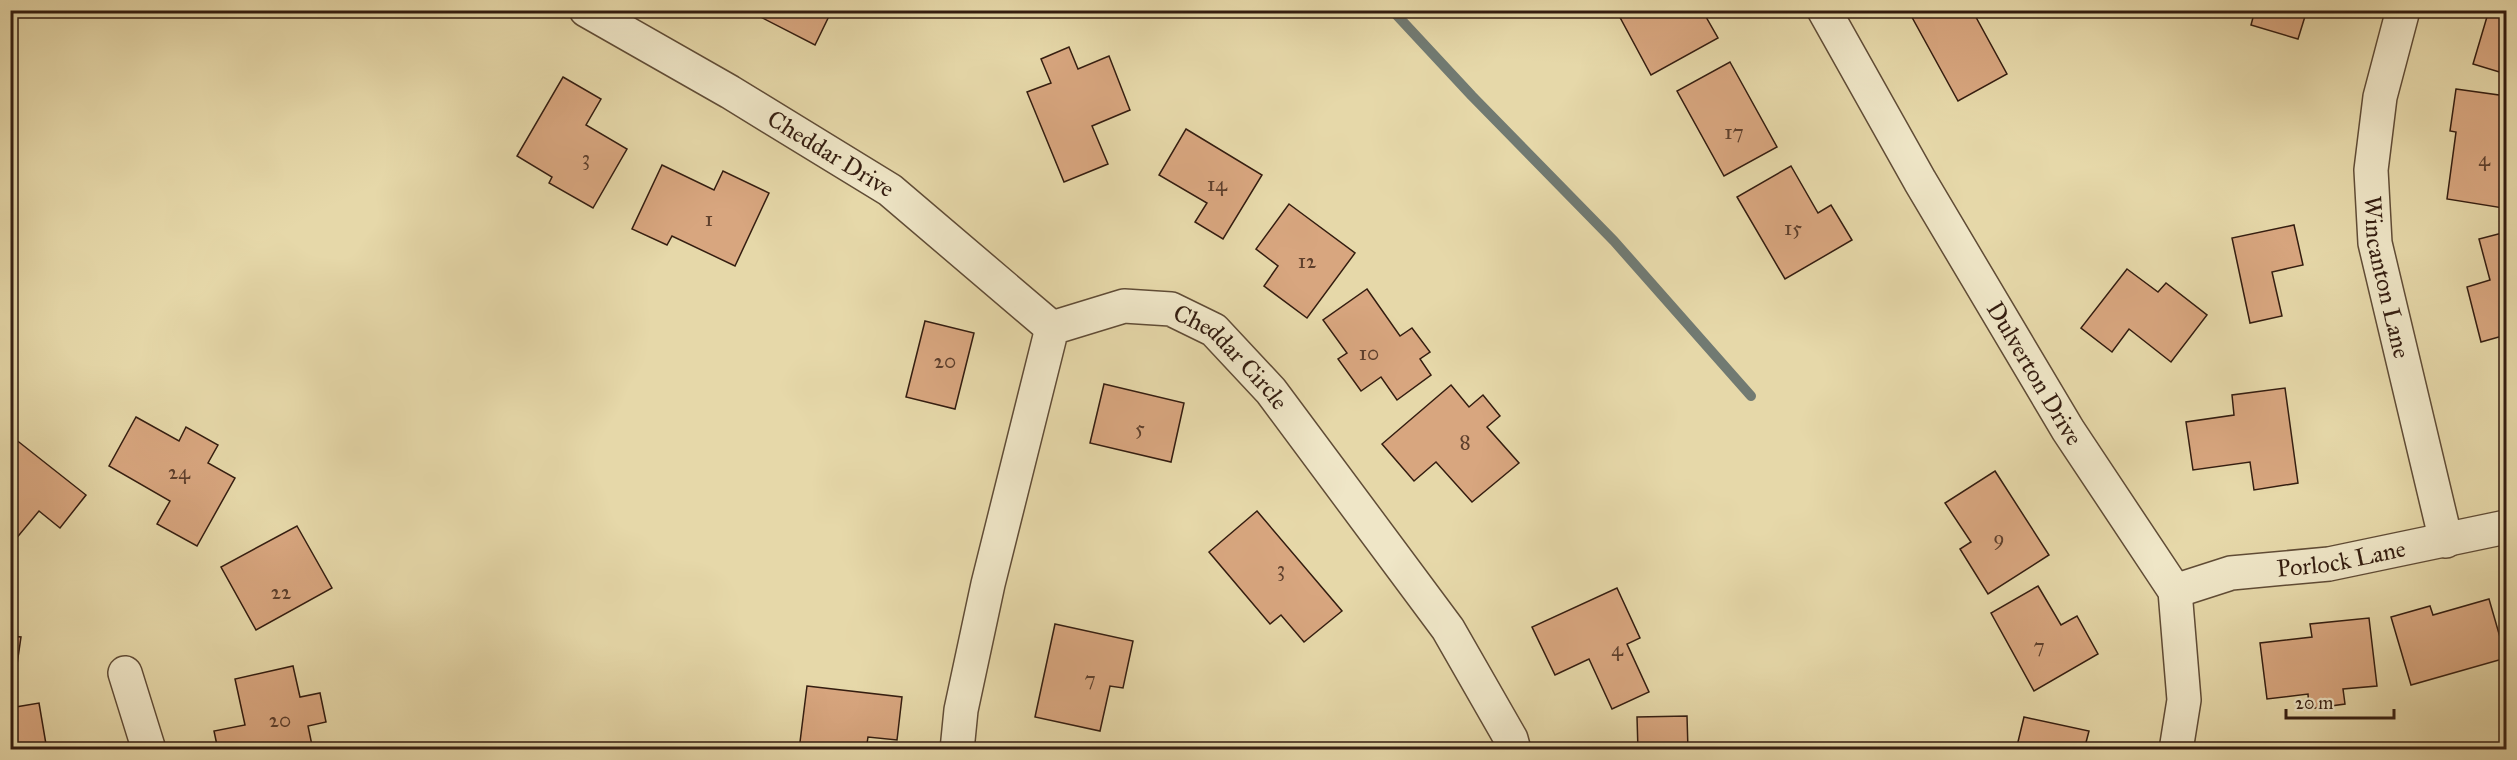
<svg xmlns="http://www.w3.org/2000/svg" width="2517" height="760" font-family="'IM FELL Great Primer',serif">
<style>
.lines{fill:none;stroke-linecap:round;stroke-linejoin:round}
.stream{stroke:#717a72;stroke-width:10}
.building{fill:#d8a67f;stroke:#341d10;stroke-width:1.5}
.minor-casing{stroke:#604c36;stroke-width:36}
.minor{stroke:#efe6c7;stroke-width:33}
.labels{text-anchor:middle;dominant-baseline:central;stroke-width:5;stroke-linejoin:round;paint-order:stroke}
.number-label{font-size:21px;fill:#5d3f2c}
.street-label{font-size:24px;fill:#341d10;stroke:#efe6c7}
</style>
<rect width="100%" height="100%" fill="#e6d8a9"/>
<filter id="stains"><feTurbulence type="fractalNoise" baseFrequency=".00333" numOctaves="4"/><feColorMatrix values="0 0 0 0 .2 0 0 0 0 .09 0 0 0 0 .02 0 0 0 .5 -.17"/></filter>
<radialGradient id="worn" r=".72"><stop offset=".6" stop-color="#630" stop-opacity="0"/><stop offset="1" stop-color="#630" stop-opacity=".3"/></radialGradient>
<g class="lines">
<path class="stream" d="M 1392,10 L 1472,96 L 1614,241 L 1751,396"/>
</g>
<g class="building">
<path d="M 747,10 L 832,10 L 815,45 Z"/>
<path d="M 1616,10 L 1702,10 L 1718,38 L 1651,75 Z"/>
<path d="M 1908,10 L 1972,10 L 2007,74 L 1958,101 Z"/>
<path d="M 2255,10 L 2307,10 L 2298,39 L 2251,25 Z"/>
<path d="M 2489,10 L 2506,10 L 2506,74 L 2473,64 Z"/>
<path d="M 1069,47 L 1078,69 L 1109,56 L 1130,110 L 1092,126 L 1108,164 L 1064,182 L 1027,92 L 1051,83 L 1041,59 Z"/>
<path d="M 1730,62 L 1777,147 L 1724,176 L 1677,91 Z"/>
<path d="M 563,77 L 601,99 L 586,125 L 627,149 L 593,208 L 549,183 L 552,177 L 517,156 Z"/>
<path d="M 2456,89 L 2506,96 L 2506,182 L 2503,208 L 2447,199 L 2456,132 L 2450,131 Z"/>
<path d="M 1186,129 L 1262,175 L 1223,239 L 1195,222 L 1207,203 L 1159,175 Z"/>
<path d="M 662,165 L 714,190 L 723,171 L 769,193 L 735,266 L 672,236 L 667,245 L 632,229 Z"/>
<path d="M 1791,166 L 1818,213 L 1831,205 L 1852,240 L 1785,279 L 1737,197 Z"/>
<path d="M 1289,204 L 1355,253 L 1307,318 L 1264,286 L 1278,266 L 1256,249 Z"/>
<path d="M 2294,225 L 2303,265 L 2272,272 L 2282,316 L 2250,323 L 2232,238 Z"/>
<path d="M 2506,232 L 2506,335 L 2481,342 L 2467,287 L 2490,280 L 2479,239 Z"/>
<path d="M 2127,269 L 2158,292 L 2166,283 L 2207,315 L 2171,362 L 2129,329 L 2112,352 L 2081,328 Z"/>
<path d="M 1367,289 L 1400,336 L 1412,328 L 1430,352 L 1420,359 L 1431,375 L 1397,400 L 1381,377 L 1361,391 L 1338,359 L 1347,353 L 1323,320 Z"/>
<path d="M 925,321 L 974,333 L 955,409 L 906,397 Z"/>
<path d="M 1104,384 L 1184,403 L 1171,462 L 1090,443 Z"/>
<path d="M 1451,385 L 1469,407 L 1483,395 L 1500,416 L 1487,427 L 1519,463 L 1472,502 L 1436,462 L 1414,481 L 1382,444 Z"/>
<path d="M 2285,388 L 2298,483 L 2254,490 L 2250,462 L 2193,470 L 2186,422 L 2234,415 L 2232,395 Z"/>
<path d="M 136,417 L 179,441 L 186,427 L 218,445 L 208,463 L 235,478 L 197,546 L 157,524 L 170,501 L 109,466 Z"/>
<path d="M 10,435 L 86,495 L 60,528 L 39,511 L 10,546 Z"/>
<path d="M 1995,471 L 2049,555 L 1988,594 L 1960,549 L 1971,542 L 1945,503 Z"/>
<path d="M 1257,511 L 1342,611 L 1304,642 L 1281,615 L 1270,624 L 1209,552 Z"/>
<path d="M 297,526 L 332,588 L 256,630 L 221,567 Z"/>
<path d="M 2038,586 L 2061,625 L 2077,616 L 2098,654 L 2034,691 L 1991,613 Z"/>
<path d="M 1617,588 L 1640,638 L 1627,644 L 1649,692 L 1612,709 L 1589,659 L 1555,675 L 1532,627 Z"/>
<path d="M 2489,599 L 2506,658 L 2411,685 L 2391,617 L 2430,606 L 2433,615 Z"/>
<path d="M 2369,618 L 2377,686 L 2343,689 L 2345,704 L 2309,709 L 2308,694 L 2267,699 L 2260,643 L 2312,637 L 2310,624 Z"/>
<path d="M 1055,624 L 1133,641 L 1123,688 L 1110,686 L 1100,731 L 1035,717 Z"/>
<path d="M 10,636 L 21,637 L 14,685 L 10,685 Z"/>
<path d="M 293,666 L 300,697 L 320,693 L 326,722 L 308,726 L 313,750 L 218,750 L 214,731 L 245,725 L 235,679 Z"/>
<path d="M 807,686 L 902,697 L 897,740 L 868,737 L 866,750 L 799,750 Z"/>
<path d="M 39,703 L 47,750 L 10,750 L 10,708 Z"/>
<path d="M 1687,716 L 1688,750 L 1638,750 L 1637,717 Z"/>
<path d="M 2024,717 L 2089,731 L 2084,750 L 2016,750 Z"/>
</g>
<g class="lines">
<g class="minor-casing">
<g id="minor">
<path id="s1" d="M 586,10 L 730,92 L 890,190 L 1052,328"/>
<path id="s2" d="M 1824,10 L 1920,181 L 2068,430 L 2175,591 L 2184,700 L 2176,750"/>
<path id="s3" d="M 2403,10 L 2380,97 L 2371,170 L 2375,243 L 2446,541"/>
<path id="s4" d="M 2175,591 L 2231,573 L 2329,564 L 2506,527"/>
<path d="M 125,673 L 149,750"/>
<path id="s5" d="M 957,750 L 961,710 L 988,584 L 1052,328 L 1124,306 L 1171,309 L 1214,330 L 1271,391 L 1448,629 L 1511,739 L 1514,750"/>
</g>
</g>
<use href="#minor" class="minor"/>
</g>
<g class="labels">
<g class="number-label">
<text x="1734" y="132">17</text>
<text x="586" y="158">3</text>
<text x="2484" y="159">4</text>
<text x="1217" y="184">14</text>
<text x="709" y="219">1</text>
<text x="1793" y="228">15</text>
<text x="1307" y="261">12</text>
<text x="1369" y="353">10</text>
<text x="945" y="361">20</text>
<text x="1140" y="428">5</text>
<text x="1465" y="442">8</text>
<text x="179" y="472">24</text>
<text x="1999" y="538">9</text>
<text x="1281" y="569">3</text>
<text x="281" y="592">22</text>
<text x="2039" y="646">7</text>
<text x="1617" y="649">4</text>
<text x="1090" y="679">7</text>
<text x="280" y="720">20</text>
</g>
<g class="street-label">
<text stroke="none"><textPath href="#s1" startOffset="284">Cheddar Drive</textPath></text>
<text stroke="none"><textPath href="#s3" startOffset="272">Wincanton Lane</textPath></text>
<text stroke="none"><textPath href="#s5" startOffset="633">Cheddar Circle</textPath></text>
<text stroke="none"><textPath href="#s2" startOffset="420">Dulverton Drive</textPath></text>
<text stroke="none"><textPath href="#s4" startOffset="170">Porlock Lane</textPath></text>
</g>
</g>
<rect width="2517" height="760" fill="none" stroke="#e6d8a9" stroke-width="36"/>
<rect x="12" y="12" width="2493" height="736" fill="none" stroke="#341d10" stroke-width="3"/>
<rect x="18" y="18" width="2481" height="724" fill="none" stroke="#341d10" stroke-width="1.5"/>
<path d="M2286 709v9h108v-9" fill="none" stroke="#341d10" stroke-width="3"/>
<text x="2295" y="709" font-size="18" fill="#341d10" stroke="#efe6c7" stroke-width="4.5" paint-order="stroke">20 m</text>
<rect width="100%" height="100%" filter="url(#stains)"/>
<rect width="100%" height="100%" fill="url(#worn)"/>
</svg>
